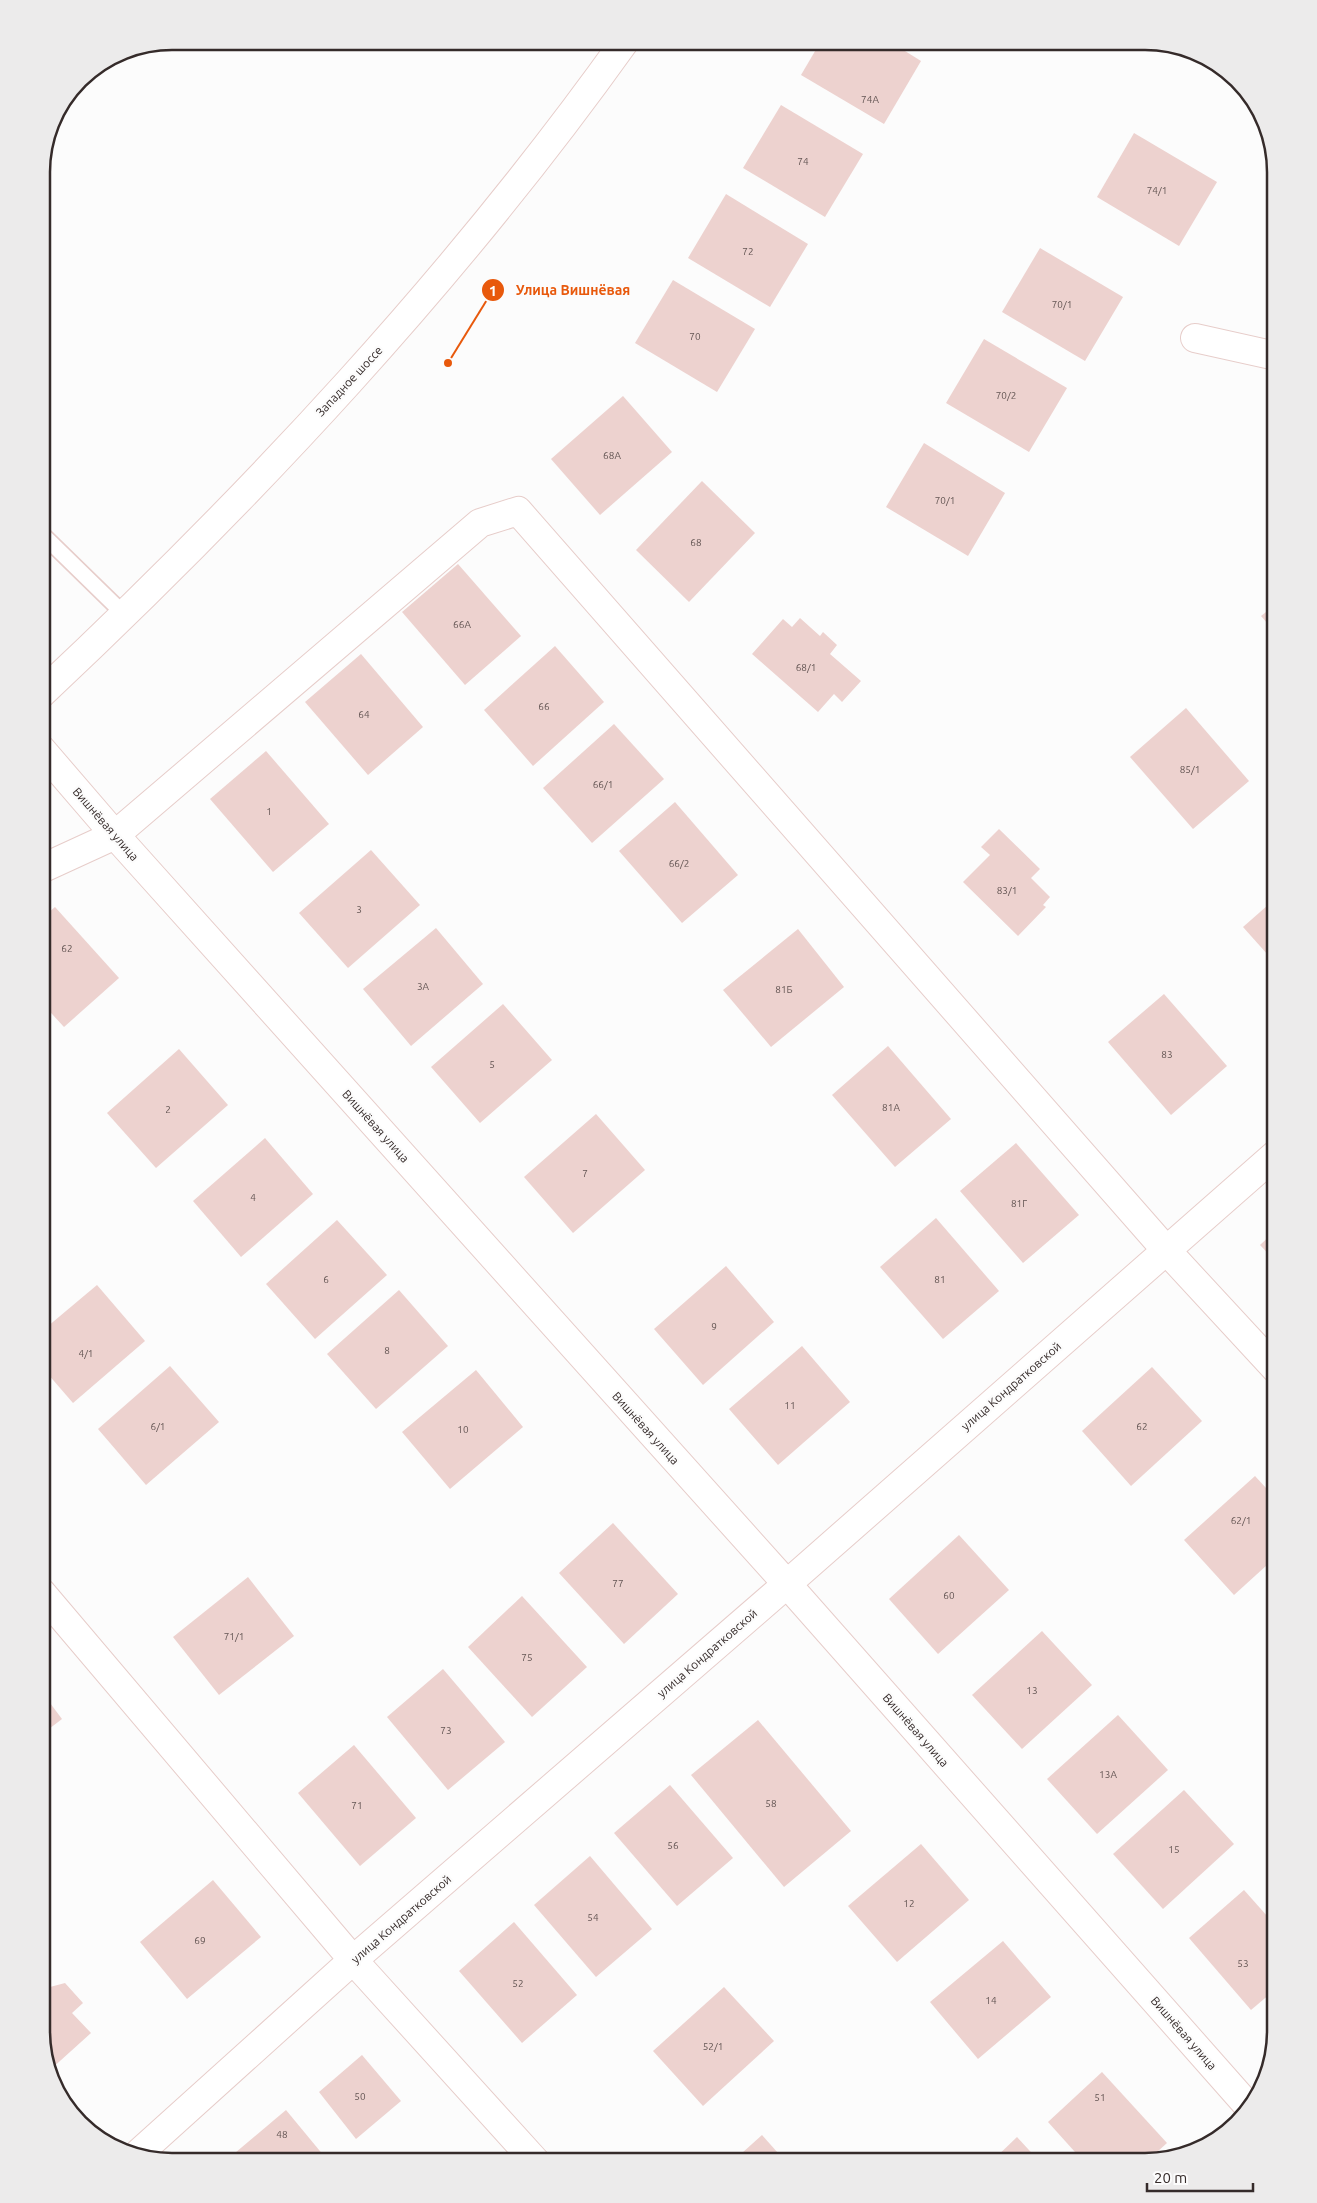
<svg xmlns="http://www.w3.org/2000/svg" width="1317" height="2203" font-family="Ubuntu,sans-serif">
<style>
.building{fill:#edd2cf}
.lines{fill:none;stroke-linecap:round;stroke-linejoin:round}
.lane-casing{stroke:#e7cdca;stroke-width:18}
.street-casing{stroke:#e7cdca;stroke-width:30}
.secondary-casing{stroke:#e7cdca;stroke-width:30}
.lane{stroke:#fff;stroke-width:15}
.street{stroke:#fff;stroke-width:28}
.secondary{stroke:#fff;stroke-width:28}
.labels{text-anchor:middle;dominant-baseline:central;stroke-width:4.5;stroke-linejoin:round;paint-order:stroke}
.number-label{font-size:10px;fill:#635553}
.street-label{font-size:12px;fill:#352b2a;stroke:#fcfcfc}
.rim{fill:none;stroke:#352b2a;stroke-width:2.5}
.leader{fill:none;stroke:#e8590c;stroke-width:2}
.callout-dot{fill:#e8590c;stroke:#fcfcfc;stroke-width:2}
.mark-label{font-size:15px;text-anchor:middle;font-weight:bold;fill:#fff}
.callout-label{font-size:14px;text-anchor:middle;font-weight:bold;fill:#e8590c;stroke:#fcfcfc;stroke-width:4.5;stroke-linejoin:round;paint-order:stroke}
</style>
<rect width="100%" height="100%" fill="#fcfcfc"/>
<g class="building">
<path d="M 821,41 L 889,41 L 921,61 L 884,124 L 801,75 Z"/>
<path d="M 781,105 L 863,154 L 825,217 L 743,168 Z"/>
<path d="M 1134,133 L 1217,182 L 1179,246 L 1097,197 Z"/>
<path d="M 726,194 L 808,244 L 770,307 L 688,258 Z"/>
<path d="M 1040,248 L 1123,297 L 1085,361 L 1002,312 Z"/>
<path d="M 673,280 L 755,329 L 717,392 L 635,343 Z"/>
<path d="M 984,339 L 1067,388 L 1029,452 L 946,403 Z"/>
<path d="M 623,396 L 672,452 L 600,515 L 551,459 Z"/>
<path d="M 924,443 L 1005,493 L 968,556 L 886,507 Z"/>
<path d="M 702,481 L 755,533 L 689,602 L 636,550 Z"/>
<path d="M 458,564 L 521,636 L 465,685 L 402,612 Z"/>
<path d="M 1276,604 L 1276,633 L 1261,616 Z"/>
<path d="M 800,618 L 820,636 L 823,632 L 837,645 L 830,654 L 861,681 L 842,702 L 834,694 L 818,712 L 752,654 L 783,619 L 792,627 Z"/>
<path d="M 555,646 L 604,702 L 533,766 L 484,710 Z"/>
<path d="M 361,654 L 423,727 L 368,775 L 305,702 Z"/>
<path d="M 1186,708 L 1249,781 L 1193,829 L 1130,757 Z"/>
<path d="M 614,724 L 664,779 L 592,843 L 543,788 Z"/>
<path d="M 266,751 L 329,824 L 273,872 L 210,799 Z"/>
<path d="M 675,802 L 738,875 L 682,923 L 619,851 Z"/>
<path d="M 999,829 L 1040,869 L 1031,878 L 1050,897 L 1043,905 L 1046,907 L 1018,936 L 963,882 L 990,855 L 981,847 Z"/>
<path d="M 371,850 L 420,905 L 348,968 L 299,913 Z"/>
<path d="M 1276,898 L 1276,964 L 1243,927 Z"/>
<path d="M 55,907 L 119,978 L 64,1027 L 41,1002 L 41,919 Z"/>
<path d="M 436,928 L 483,984 L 411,1046 L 363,989 Z"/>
<path d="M 798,929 L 844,987 L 771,1047 L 723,990 Z"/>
<path d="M 1164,994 L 1227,1066 L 1171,1115 L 1108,1042 Z"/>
<path d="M 503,1004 L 552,1060 L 480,1123 L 431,1067 Z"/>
<path d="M 888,1046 L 951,1119 L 895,1167 L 832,1095 Z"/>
<path d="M 179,1049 L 228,1105 L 156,1168 L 107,1113 Z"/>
<path d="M 596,1114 L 645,1170 L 573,1233 L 524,1177 Z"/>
<path d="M 265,1138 L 313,1194 L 241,1257 L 193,1201 Z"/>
<path d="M 1016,1143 L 1079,1215 L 1023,1263 L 960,1191 Z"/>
<path d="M 936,1218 L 999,1291 L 943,1339 L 880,1267 Z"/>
<path d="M 337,1220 L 387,1275 L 315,1339 L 266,1284 Z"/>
<path d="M 1276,1230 L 1276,1262 L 1260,1245 Z"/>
<path d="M 726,1266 L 774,1322 L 703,1385 L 654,1329 Z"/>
<path d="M 97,1285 L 145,1341 L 73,1403 L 41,1366 L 41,1332 Z"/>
<path d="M 399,1290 L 448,1346 L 376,1409 L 327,1354 Z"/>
<path d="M 802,1346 L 850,1402 L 778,1465 L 729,1409 Z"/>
<path d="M 170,1366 L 219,1422 L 146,1485 L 98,1429 Z"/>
<path d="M 1152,1367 L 1202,1421 L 1131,1486 L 1082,1431 Z"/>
<path d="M 476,1370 L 523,1427 L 450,1489 L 402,1432 Z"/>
<path d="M 1255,1476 L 1276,1499 L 1276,1557 L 1234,1595 L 1184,1540 Z"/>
<path d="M 613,1523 L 678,1594 L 624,1644 L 559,1573 Z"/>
<path d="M 959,1535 L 1009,1590 L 938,1654 L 889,1599 Z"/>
<path d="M 248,1577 L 294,1636 L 219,1695 L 173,1637 Z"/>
<path d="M 522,1596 L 587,1667 L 532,1717 L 468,1647 Z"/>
<path d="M 1042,1631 L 1092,1685 L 1022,1749 L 972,1695 Z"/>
<path d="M 443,1669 L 505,1742 L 448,1790 L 387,1717 Z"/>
<path d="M 41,1691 L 62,1719 L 41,1735 Z"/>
<path d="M 1118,1715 L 1168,1770 L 1097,1834 L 1047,1779 Z"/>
<path d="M 758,1720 L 851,1831 L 784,1887 L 691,1775 Z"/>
<path d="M 354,1745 L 416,1818 L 360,1866 L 298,1793 Z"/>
<path d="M 670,1785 L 733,1858 L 677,1906 L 614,1833 Z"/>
<path d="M 1184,1790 L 1234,1844 L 1163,1909 L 1113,1854 Z"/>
<path d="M 921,1844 L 969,1900 L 897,1962 L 848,1906 Z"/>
<path d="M 590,1856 L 652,1929 L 596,1977 L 534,1905 Z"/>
<path d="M 213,1880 L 261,1937 L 187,1999 L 140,1942 Z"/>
<path d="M 1244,1890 L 1276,1926 L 1276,1989 L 1251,2010 L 1189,1938 Z"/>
<path d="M 514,1922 L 577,1995 L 522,2043 L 459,1971 Z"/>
<path d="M 1003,1941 L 1051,1997 L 978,2059 L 930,2002 Z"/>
<path d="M 45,1982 L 50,1987 L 65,1983 L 83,2003 L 72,2013 L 91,2033 L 50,2070 L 41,2031 L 41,1985 Z"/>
<path d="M 724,1987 L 774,2041 L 703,2106 L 653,2051 Z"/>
<path d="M 362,2055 L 401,2101 L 356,2139 L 319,2092 Z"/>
<path d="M 1102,2072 L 1167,2143 L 1146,2162 L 1084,2162 L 1048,2122 Z"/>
<path d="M 286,2110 L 329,2162 L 232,2162 L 229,2158 Z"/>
<path d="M 762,2135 L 786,2162 L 732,2162 Z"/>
<path d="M 1017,2137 L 1040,2162 L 991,2162 Z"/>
</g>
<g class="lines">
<g class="lane-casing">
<path id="lane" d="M 41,533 L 125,615"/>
</g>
<g class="street-casing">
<g id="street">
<path d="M 1195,338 L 1276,356"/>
<path d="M 41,749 L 115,835 L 787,1584 L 1249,2107"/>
<path d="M 41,869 L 115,835 L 480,523 L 518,511 L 1166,1250 L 1276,1369"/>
<path d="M 41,1592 L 353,1960 L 536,2162"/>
<path d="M 139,2153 L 353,1960 L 787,1584 L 1276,1154"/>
</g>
</g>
<g class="secondary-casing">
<path id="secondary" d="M 41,694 C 254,494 455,279 625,41"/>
</g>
<use href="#lane" class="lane"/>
<use href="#street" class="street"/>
<use href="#secondary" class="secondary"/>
</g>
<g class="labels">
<g class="number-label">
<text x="870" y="99">74А</text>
<text x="803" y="161">74</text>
<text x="1157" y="190">74/1</text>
<text x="748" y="251">72</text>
<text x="1062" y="304">70/1</text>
<text x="695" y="336">70</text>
<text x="1006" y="395">70/2</text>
<text x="612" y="455">68А</text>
<text x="945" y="500">70/1</text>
<text x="696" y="542">68</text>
<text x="462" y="624">66А</text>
<text x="806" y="667">68/1</text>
<text x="544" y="706">66</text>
<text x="364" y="714">64</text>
<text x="1190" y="769">85/1</text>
<text x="603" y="784">66/1</text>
<text x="269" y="811">1</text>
<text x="679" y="863">66/2</text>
<text x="1007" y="890">83/1</text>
<text x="359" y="909">3</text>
<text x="67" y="948">62</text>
<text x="423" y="986">3А</text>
<text x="784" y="989">81Б</text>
<text x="1167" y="1054">83</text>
<text x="492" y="1064">5</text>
<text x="891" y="1107">81А</text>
<text x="168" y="1109">2</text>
<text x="585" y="1173">7</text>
<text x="253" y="1197">4</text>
<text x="1019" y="1203">81Г</text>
<text x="326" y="1279">6</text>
<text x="940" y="1279">81</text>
<text x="714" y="1326">9</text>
<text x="387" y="1350">8</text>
<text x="86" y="1353">4/1</text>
<text x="790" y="1405">11</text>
<text x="158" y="1426">6/1</text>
<text x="1142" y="1426">62</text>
<text x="463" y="1429">10</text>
<text x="1241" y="1520">62/1</text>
<text x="618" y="1583">77</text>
<text x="949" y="1595">60</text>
<text x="234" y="1636">71/1</text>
<text x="527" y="1657">75</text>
<text x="1032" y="1690">13</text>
<text x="446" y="1730">73</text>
<text x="1108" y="1774">13А</text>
<text x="771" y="1803">58</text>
<text x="357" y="1805">71</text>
<text x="673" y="1845">56</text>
<text x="1174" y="1849">15</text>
<text x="909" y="1903">12</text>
<text x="593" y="1917">54</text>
<text x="200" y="1940">69</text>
<text x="1243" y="1963">53</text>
<text x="518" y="1983">52</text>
<text x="991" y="2000">14</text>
<text x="713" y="2046">52/1</text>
<text x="360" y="2096">50</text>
<text x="1100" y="2097">51</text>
<text x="282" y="2134">48</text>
</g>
<g class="street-label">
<text transform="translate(349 381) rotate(-47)">Западное шоссе</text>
<text transform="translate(106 824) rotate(49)">Вишнёвая улица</text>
<text transform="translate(376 1126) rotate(48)">Вишнёвая улица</text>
<text transform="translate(1011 1386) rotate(-41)">улица Кондратковской</text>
<text transform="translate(646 1428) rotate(48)">Вишнёвая улица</text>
<text transform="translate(707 1653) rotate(-41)">улица Кондратковской</text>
<text transform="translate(916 1730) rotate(49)">Вишнёвая улица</text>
<text transform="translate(401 1919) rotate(-41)">улица Кондратковской</text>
<text transform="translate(1184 2033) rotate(49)">Вишнёвая улица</text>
</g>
</g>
<path d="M0 0H1317V2203H0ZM172 50H1145A122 122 0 0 1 1267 172V2031A122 122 0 0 1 1145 2153H172A122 122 0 0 1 50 2031V172A122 122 0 0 1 172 50Z" fill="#ecebeb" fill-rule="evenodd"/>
<path class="rim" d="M172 50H1145A122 122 0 0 1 1267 172V2031A122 122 0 0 1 1145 2153H172A122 122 0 0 1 50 2031V172A122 122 0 0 1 172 50Z"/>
<path class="leader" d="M448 363L493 290"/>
<g class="callout-dot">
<circle cx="448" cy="363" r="5"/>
<circle cx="493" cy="290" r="12"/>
</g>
<g class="mark-label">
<text x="493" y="296">1</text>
</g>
<g class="callout-label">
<text x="573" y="295">Улица Вишнёвая</text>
</g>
<path d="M1147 2183v8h106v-8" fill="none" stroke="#352b2a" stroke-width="2.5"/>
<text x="1154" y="2183" font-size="15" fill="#352b2a" stroke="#fcfcfc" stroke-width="4" paint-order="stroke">20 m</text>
</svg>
